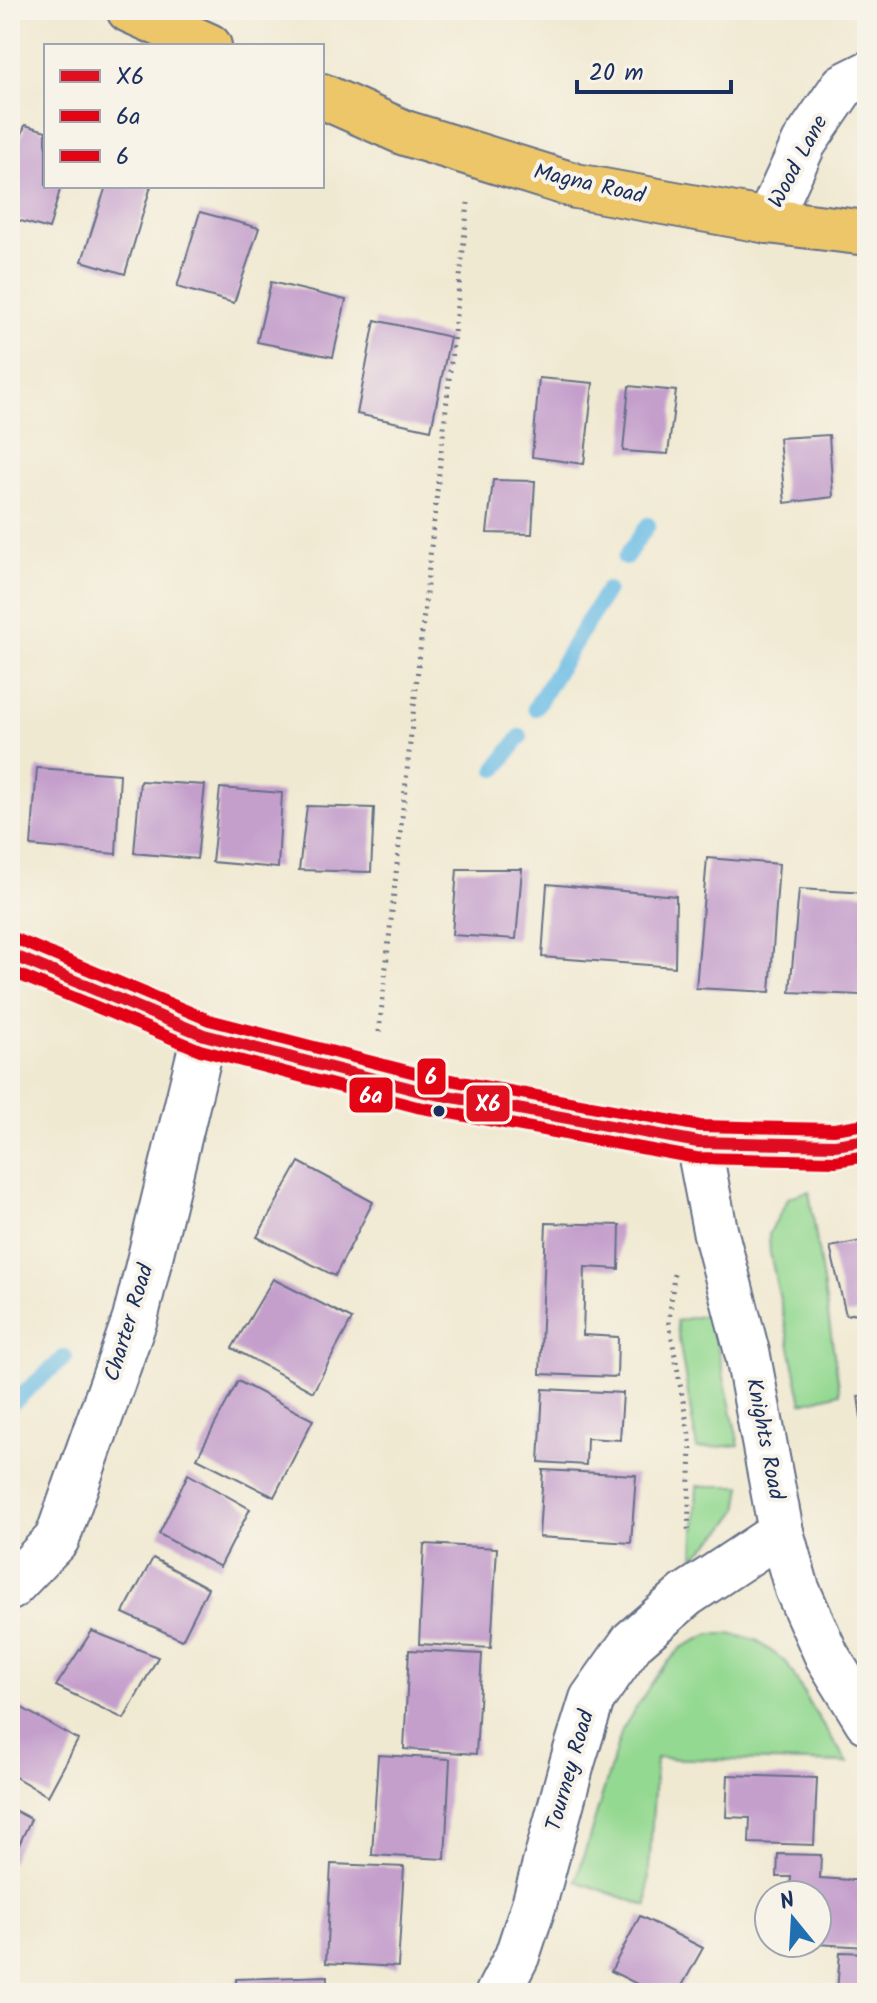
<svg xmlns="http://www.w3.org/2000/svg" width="877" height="2003" font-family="Kalam,sans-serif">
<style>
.green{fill:#94d992;stroke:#588478;stroke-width:2}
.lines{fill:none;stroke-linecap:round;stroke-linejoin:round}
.stream{stroke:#69bce5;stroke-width:16}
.building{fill:#c49fcc}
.minor-casing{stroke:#667087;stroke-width:48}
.major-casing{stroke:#667087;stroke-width:48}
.path{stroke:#667087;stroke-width:5;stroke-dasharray:2 6;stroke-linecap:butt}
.minor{stroke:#fff;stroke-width:44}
.major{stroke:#ecc669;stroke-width:44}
.bus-1-casing{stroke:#f7f3e8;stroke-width:18}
.bus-2-casing{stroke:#f7f3e8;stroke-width:18}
.bus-3-casing{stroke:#f7f3e8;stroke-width:18}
.bus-1{stroke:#e01021;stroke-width:12}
.bus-2{stroke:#e30513;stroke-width:12}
.bus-3{stroke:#e30513;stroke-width:12}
.bus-dot{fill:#1b2f5e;stroke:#f7f3e8;stroke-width:3}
.labels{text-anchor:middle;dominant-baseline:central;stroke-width:8;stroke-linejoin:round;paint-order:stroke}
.street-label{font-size:22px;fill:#1b2f5e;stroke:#f7f3e8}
.line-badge{stroke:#f7f3e8;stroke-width:3}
.badge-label{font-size:22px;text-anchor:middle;font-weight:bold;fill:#fff}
</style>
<rect width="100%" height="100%" fill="#f7f3e8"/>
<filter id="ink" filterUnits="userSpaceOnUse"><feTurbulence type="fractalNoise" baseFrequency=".0125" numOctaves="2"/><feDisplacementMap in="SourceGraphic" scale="16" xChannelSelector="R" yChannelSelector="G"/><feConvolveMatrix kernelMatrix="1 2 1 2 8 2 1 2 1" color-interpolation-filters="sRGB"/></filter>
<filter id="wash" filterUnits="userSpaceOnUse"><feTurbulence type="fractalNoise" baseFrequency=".006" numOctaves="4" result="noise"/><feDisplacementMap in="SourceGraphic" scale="32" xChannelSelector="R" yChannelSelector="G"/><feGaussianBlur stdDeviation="1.8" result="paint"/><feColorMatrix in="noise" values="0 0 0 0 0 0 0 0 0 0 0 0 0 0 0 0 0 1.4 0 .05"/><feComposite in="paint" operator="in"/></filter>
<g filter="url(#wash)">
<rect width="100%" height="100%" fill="#f0e9d2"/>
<g class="green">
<path d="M 809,1191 L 840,1393 L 802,1403 L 770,1253 L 769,1234 L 789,1197 Z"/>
<path d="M 710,1314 L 739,1445 L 697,1449 L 676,1321 Z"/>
<path d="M 697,1486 L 742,1486 L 738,1510 L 724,1529 L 694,1558 Z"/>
<path d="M 710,1634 L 730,1634 L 756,1640 L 787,1663 L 812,1708 L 848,1763 L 656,1758 L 647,1906 L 576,1881 L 622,1730 L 658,1673 L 681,1648 Z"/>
</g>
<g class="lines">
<g class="stream">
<path d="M 625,558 L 648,525"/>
<path d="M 535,708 L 607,590"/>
<path d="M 496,769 L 520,737"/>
<path d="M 10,1405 L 65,1357"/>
</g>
</g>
<g id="blocks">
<g class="building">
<path d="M 25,125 L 46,131 L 46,186 L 61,186 L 49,229 L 10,218 L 10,171 Z"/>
<path d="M 106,186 L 151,186 L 125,274 L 82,261 Z"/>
<path d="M 200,212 L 259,228 L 234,303 L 177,287 Z"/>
<path d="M 271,282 L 346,300 L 333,357 L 257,342 Z"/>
<path d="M 375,320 L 450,337 L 431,430 L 357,414 Z"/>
<path d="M 539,378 L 593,383 L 584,464 L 532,457 Z"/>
<path d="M 629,386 L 676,391 L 668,454 L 623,451 Z"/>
<path d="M 829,435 L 833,497 L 785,503 L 779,438 Z"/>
<path d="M 493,480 L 535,481 L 532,534 L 487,533 Z"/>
<path d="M 37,768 L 120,774 L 116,854 L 31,846 Z"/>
<path d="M 140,781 L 205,785 L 197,859 L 134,853 Z"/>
<path d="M 220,788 L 282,793 L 278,868 L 212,862 Z"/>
<path d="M 307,806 L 374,808 L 371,872 L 299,870 Z"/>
<path d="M 707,858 L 779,864 L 770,992 L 696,988 Z"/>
<path d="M 457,869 L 522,869 L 516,939 L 452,935 Z"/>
<path d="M 547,884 L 676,896 L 675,967 L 542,957 Z"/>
<path d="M 799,889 L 867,893 L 861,995 L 790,992 Z"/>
<path d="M 299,1162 L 373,1202 L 335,1276 L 257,1237 Z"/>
<path d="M 546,1223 L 620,1225 L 619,1269 L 585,1267 L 583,1335 L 618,1337 L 617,1377 L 540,1374 Z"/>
<path d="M 867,1240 L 867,1311 L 846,1315 L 830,1247 Z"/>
<path d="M 273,1279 L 352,1319 L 313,1392 L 232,1348 Z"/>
<path d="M 238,1381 L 313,1420 L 274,1497 L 197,1458 Z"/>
<path d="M 543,1389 L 623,1393 L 620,1440 L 587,1438 L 586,1465 L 539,1462 Z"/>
<path d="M 867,1395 L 867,1446 L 865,1446 L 858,1396 Z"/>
<path d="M 543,1470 L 636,1475 L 631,1543 L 539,1537 Z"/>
<path d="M 188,1474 L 250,1509 L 220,1567 L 159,1534 Z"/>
<path d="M 424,1544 L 497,1548 L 491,1648 L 419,1644 Z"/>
<path d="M 153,1558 L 208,1588 L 182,1640 L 123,1613 Z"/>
<path d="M 92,1631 L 158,1657 L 124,1719 L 56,1686 Z"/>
<path d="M 409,1650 L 482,1654 L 476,1754 L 404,1749 Z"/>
<path d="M 17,1705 L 78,1740 L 48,1796 L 10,1774 L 10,1718 Z"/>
<path d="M 378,1755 L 450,1759 L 445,1859 L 372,1855 Z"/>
<path d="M 728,1775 L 817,1778 L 814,1845 L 749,1843 L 750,1818 L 726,1817 Z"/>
<path d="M 10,1808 L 31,1819 L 10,1864 Z"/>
<path d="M 778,1854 L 821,1855 L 820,1878 L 867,1881 L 867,1947 L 817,1944 L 817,1895 L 790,1895 L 791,1877 L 777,1877 Z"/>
<path d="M 331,1864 L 404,1867 L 398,1967 L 326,1963 Z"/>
<path d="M 640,1916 L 703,1948 L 678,1993 L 655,1993 L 611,1971 Z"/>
<path d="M 840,1952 L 867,1953 L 867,1993 L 837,1993 Z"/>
<path d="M 327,1976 L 326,1993 L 236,1993 L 236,1979 Z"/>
</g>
</g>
</g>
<g filter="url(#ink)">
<use href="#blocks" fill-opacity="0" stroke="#667087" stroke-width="2"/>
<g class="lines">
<g class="minor-casing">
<g id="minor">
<path d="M 768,221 L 804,143 L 843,86 L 867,74"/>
<path d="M 10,954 L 204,1035 L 420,1091 L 698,1142 L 835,1145 L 867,1140"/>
<path d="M 698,1142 L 715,1230 L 748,1356 L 781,1532 L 797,1589 L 827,1656 L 867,1721"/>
<path d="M 10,1588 L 57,1539 L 135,1319 L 204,1035"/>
<path d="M 498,1993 L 517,1956 L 535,1901 L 573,1760 L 592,1699 L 633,1641 L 686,1595 L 781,1532"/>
</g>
</g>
<g class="major-casing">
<g id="major">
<path d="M 129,10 L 209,46"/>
<path d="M 322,96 L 405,133 L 576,186 L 768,221 L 867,233"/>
</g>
</g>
<g class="path">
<path d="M 379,1032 L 468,203"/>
<path d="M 674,1274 L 669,1322 L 691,1446 L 688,1534"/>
</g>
<use href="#minor" class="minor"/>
<use href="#major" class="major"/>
<g class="bus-1-casing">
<path id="bus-1" d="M 10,954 L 204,1035 L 420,1091 L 698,1142 L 835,1145 L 867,1140"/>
</g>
<g class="bus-2-casing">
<path id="bus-2" d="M 10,971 L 200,1050 L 417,1107 L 696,1158 L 835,1161 L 867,1156"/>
</g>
<g class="bus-3-casing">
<path id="bus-3" d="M 16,939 L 209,1020 L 423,1075 L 700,1126 L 834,1129 L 865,1124"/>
</g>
<use href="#bus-1" class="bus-1"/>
<use href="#bus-2" class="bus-2"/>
<use href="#bus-3" class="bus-3"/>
</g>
</g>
<circle class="bus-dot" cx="439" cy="1111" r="7"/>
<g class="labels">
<g class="street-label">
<text transform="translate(799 162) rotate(-62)">Wood Lane</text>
<text transform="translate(589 185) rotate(13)">Magna Road</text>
<text transform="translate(130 1323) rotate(-73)">Charter Road</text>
<text transform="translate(764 1439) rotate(79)">Knights Road</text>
<text transform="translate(571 1771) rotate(-74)">Tourney Road</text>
</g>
</g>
<g class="line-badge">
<rect x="416" y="1057" width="31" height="39" rx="8" fill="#e30513"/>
<rect x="348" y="1076" width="46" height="38" rx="8" fill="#e30513"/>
<rect x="465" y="1084" width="46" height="39" rx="8" fill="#e01021"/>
</g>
<g class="badge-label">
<text x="431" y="1084">6</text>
<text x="371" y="1103">6a</text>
<text x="488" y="1111">X6</text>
</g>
<rect width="877" height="2003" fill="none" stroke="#f7f3e8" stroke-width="40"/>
<rect x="44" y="44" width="280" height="144" fill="#f7f3e8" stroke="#9fa5b1" stroke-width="2"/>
<rect x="60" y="70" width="40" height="12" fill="#e01021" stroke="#9fa5b1" stroke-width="2"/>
<text x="116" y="84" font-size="24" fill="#1b2f5e">X6</text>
<rect x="60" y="110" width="40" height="12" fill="#e30513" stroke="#9fa5b1" stroke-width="2"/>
<text x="116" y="124" font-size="24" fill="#1b2f5e">6a</text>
<rect x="60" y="150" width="40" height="12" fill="#e30513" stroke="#9fa5b1" stroke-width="2"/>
<text x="116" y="164" font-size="24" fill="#1b2f5e">6</text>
<g transform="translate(793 1919) rotate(342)"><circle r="38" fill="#f7f3e8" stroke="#9fa5b1" stroke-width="2"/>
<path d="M0-6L14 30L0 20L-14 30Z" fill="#1f6fb2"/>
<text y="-12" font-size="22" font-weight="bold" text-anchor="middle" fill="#1b2f5e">N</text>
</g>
<path d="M577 80v12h154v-12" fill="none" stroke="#1b2f5e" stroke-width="4"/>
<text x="589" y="80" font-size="24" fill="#1b2f5e" stroke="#f7f3e8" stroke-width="6" paint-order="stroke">20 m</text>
</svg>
